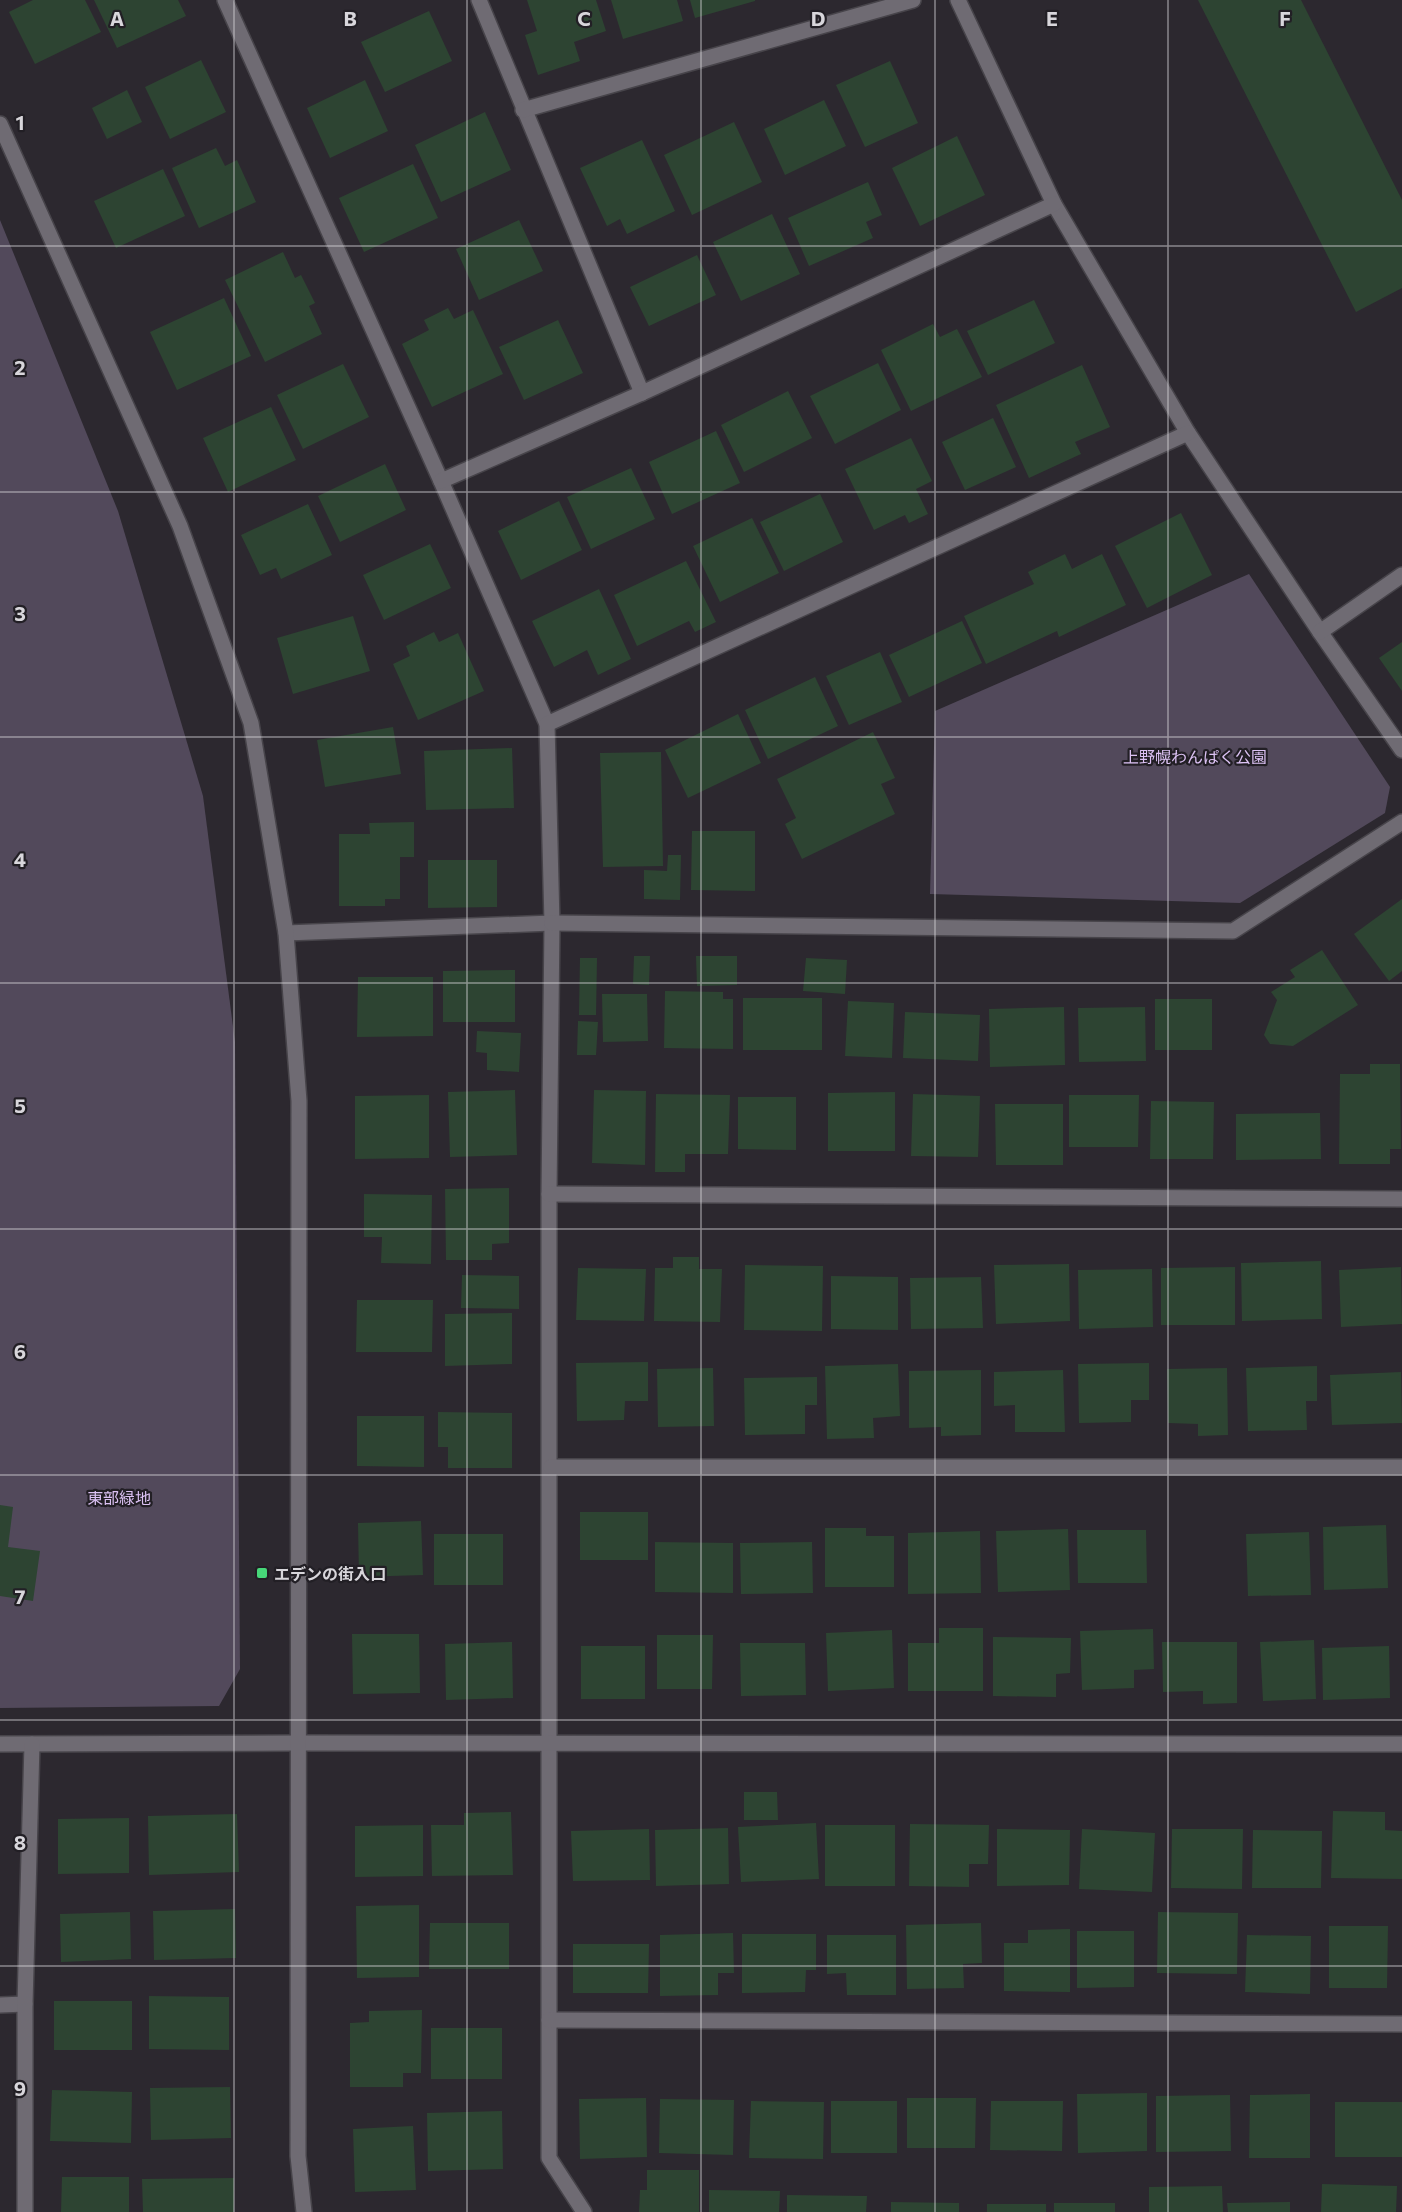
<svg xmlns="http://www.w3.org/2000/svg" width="1402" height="2212" font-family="Commissioner,'Noto Sans JP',sans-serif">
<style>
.green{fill:#52495b}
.building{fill:#2d4432}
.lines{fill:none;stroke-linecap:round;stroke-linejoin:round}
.lane-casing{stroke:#47444a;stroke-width:18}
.street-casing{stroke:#47444a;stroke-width:18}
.secondary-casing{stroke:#47444a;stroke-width:18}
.lane{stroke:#6f6b73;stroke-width:15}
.street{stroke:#6f6b73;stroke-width:15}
.secondary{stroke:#6f6b73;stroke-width:15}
.grid{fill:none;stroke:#d8d6db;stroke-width:1.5;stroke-opacity:0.55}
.poi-dot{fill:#47d779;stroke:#221f25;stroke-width:2}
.labels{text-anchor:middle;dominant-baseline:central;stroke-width:4.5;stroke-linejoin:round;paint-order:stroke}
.park-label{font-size:16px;fill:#dcc2f4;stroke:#221f25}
.poi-label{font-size:16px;font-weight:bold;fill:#d8d6db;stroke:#221f25;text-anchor:start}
.grid-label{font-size:20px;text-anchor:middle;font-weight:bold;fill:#d8d6db;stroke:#221f25;stroke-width:4.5;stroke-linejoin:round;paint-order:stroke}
</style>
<rect width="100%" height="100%" fill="#2c282f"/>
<g class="green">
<path d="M 0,220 L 118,511 L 203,796 L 235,1042 L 240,1669 L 219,1706 L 0,1708 Z"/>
<path d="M 1249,574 L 1390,787 L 1385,813 L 1240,903 L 930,894 L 935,711 Z"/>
</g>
<g class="building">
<path d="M 33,0 L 85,0 L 101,32 L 35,64 L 9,12 Z"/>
<path d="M 94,0 L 178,0 L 186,16 L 117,48 Z"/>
<path d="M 527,0 L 596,0 L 606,31 L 574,42 L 580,61 L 538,75 L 525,35 L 537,31 Z"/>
<path d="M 611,0 L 677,0 L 683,21 L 623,39 Z"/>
<path d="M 690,0 L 755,0 L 755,1 L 695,18 Z"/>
<path d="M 1198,0 L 1301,0 L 1402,200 L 1402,288 L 1356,312 Z"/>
<path d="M 429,11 L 452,61 L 385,92 L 361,42 Z"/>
<path d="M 201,60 L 226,112 L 170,139 L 145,87 Z"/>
<path d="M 890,61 L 918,123 L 865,147 L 836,85 Z"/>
<path d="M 365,80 L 388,131 L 330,158 L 307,108 Z"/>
<path d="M 127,90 L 142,122 L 107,139 L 92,108 Z"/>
<path d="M 824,100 L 846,146 L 785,175 L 764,129 Z"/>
<path d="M 485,112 L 511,170 L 441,202 L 415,145 Z"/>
<path d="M 734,122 L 762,182 L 692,215 L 664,155 Z"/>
<path d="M 957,136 L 985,195 L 920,226 L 892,168 Z"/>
<path d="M 642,140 L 675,211 L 627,234 L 620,219 L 607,226 L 580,168 Z"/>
<path d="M 216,148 L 225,166 L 237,160 L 256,202 L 199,228 L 172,168 Z"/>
<path d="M 413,164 L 438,218 L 364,252 L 339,198 Z"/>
<path d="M 163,169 L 185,216 L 116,248 L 94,201 Z"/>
<path d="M 868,182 L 882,215 L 866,222 L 873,238 L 809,266 L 788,218 Z"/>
<path d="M 772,214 L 800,274 L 741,301 L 713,242 Z"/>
<path d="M 519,220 L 543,271 L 479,300 L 456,249 Z"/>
<path d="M 283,252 L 295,278 L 301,275 L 315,303 L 309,306 L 322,334 L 265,362 L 225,280 Z"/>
<path d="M 697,255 L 716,295 L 649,326 L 630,287 Z"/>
<path d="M 224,298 L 251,356 L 177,390 L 150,332 Z"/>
<path d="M 1034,300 L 1055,343 L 988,375 L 967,331 Z"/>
<path d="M 448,308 L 454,319 L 473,310 L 503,374 L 432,407 L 402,344 L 429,330 L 424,320 Z"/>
<path d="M 558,320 L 583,373 L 524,400 L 499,347 Z"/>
<path d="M 933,324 L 940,337 L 957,329 L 982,377 L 911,411 L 881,350 Z"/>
<path d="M 878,363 L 901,410 L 835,444 L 810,396 Z"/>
<path d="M 343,364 L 369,417 L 303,449 L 277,395 Z"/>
<path d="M 1082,365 L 1110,427 L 1075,442 L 1081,454 L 1029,478 L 996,405 Z"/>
<path d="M 788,391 L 812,438 L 744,472 L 721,425 Z"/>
<path d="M 271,407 L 296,460 L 228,492 L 203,438 Z"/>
<path d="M 993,418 L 1016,467 L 965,490 L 942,442 Z"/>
<path d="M 716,431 L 740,483 L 672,514 L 649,462 Z"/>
<path d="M 911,438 L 932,481 L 916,489 L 928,514 L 909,523 L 905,515 L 874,530 L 845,469 Z"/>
<path d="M 385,464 L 406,510 L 340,542 L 318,496 Z"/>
<path d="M 631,468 L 655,519 L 591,549 L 567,497 Z"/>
<path d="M 820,494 L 843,542 L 784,571 L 760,522 Z"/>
<path d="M 559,501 L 582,550 L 521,580 L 498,531 Z"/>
<path d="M 308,504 L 332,555 L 281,579 L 276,568 L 260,575 L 241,535 Z"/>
<path d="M 1181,513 L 1212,575 L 1147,608 L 1115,546 Z"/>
<path d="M 752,518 L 779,573 L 720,602 L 693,546 Z"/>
<path d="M 430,544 L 451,588 L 384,620 L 363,575 Z"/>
<path d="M 1065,554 L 1072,569 L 1102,554 L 1126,605 L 1059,637 L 1057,631 L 986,664 L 964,616 L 1034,584 L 1028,572 Z"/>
<path d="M 686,561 L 716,622 L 695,632 L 689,621 L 637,646 L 614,595 Z"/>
<path d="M 599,589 L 631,659 L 598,675 L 587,650 L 554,667 L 532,621 Z"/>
<path d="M 353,616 L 370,671 L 293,694 L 277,638 Z"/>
<path d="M 962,621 L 982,663 L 909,697 L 889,655 Z"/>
<path d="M 434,632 L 439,642 L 458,633 L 484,691 L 418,720 L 393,664 L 410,656 L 406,646 Z"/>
<path d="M 1402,642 L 1402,691 L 1379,658 Z"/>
<path d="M 880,652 L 902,702 L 849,725 L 826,676 Z"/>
<path d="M 815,677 L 838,726 L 768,759 L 745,710 Z"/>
<path d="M 738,714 L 761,763 L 688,798 L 665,750 Z"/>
<path d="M 393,727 L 401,774 L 325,787 L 317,740 Z"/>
<path d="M 873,732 L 895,778 L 881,784 L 895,814 L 802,859 L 785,824 L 796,818 L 777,779 Z"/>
<path d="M 512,748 L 514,808 L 426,810 L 424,751 Z"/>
<path d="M 661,752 L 663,866 L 603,867 L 600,753 Z"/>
<path d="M 414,822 L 414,857 L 400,857 L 400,899 L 385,899 L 385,906 L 339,906 L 339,834 L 370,834 L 369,823 Z"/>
<path d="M 692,831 L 755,831 L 755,891 L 691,890 Z"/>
<path d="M 668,855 L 681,855 L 680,900 L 644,899 L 644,870 L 667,871 Z"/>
<path d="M 428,860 L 497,860 L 497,907 L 428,908 Z"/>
<path d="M 1402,899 L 1402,971 L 1389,981 L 1354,934 Z"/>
<path d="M 1322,950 L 1358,1005 L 1293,1046 L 1270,1044 L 1264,1035 L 1277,1000 L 1271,992 L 1295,977 L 1290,970 Z"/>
<path d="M 634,956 L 650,956 L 649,985 L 633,984 Z"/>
<path d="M 696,956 L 737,956 L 737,985 L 697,986 Z"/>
<path d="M 580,958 L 597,958 L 596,1015 L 579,1015 Z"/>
<path d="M 806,958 L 847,960 L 845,994 L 803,991 Z"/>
<path d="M 515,970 L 515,1022 L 443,1022 L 443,971 Z"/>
<path d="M 358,977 L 433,977 L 433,1036 L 357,1037 Z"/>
<path d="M 665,991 L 723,992 L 723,999 L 733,999 L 733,1049 L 664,1048 Z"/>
<path d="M 602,994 L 647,994 L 648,1041 L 603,1042 Z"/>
<rect x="743" y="998" width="79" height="52"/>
<rect x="1155" y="999" width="57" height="51"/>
<path d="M 848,1001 L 894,1003 L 892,1058 L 845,1056 Z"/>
<path d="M 1064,1007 L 1065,1065 L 990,1067 L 989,1009 Z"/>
<path d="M 1145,1007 L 1146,1061 L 1079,1062 L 1078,1008 Z"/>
<path d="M 905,1012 L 980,1015 L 978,1061 L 903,1058 Z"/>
<path d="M 578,1021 L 598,1022 L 596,1055 L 577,1055 Z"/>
<path d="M 477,1031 L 521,1033 L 519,1072 L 487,1070 L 487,1053 L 476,1052 Z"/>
<path d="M 1370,1064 L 1400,1064 L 1401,1149 L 1390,1149 L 1390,1164 L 1339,1164 L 1340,1074 L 1370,1074 Z"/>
<path d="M 515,1090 L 517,1155 L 450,1157 L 448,1092 Z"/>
<path d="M 594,1090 L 646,1091 L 645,1165 L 592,1163 Z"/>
<path d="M 895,1092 L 895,1151 L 828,1151 L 828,1093 Z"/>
<path d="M 656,1094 L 730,1095 L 728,1154 L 685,1154 L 685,1172 L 655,1172 Z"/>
<path d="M 913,1094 L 980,1096 L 978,1157 L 911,1156 Z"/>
<path d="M 429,1095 L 429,1158 L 355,1159 L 355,1096 Z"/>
<path d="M 1069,1095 L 1139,1095 L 1138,1147 L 1069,1147 Z"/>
<path d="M 738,1097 L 796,1097 L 796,1150 L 738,1149 Z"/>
<path d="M 1151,1101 L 1214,1102 L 1213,1159 L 1150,1159 Z"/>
<path d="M 995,1104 L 1063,1104 L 1063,1165 L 996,1165 Z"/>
<path d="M 1320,1113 L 1321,1159 L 1236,1160 L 1236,1114 Z"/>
<path d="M 509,1188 L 509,1243 L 492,1244 L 492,1260 L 446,1260 L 445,1189 Z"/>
<path d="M 364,1194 L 432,1195 L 431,1264 L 381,1263 L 382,1237 L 364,1237 Z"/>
<path d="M 673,1257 L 699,1257 L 699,1269 L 722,1269 L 720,1322 L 654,1321 L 655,1268 L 673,1268 Z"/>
<path d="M 1321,1261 L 1322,1319 L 1242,1321 L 1241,1263 Z"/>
<path d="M 1069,1264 L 1070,1321 L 996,1324 L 994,1265 Z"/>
<path d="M 745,1265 L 823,1266 L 822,1331 L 744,1330 Z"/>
<path d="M 1235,1267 L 1235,1325 L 1161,1325 L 1161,1268 Z"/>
<path d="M 1401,1267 L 1402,1324 L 1341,1327 L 1339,1270 Z"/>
<path d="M 578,1268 L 646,1269 L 644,1321 L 576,1320 Z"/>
<path d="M 1152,1269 L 1153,1327 L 1079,1329 L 1078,1270 Z"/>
<path d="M 462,1275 L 519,1276 L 519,1309 L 461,1308 Z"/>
<path d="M 831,1276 L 898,1277 L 898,1330 L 831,1329 Z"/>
<path d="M 981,1277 L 983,1328 L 911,1329 L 910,1278 Z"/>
<path d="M 357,1300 L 433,1300 L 432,1352 L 356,1352 Z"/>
<path d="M 512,1313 L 512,1364 L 445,1366 L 445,1314 Z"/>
<path d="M 648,1362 L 648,1401 L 625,1401 L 624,1420 L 577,1421 L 576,1363 Z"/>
<path d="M 1149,1363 L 1149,1400 L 1131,1400 L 1131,1422 L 1079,1423 L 1078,1364 Z"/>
<path d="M 898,1364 L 900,1416 L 873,1418 L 874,1438 L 827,1439 L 825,1366 Z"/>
<path d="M 1317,1366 L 1317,1401 L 1306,1401 L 1307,1430 L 1248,1431 L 1246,1368 Z"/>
<path d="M 713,1368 L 714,1426 L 658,1427 L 657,1369 Z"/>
<path d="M 1227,1368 L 1228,1435 L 1198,1436 L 1198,1424 L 1168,1423 L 1167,1369 Z"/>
<path d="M 981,1370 L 981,1435 L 941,1436 L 941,1427 L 909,1428 L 909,1371 Z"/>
<path d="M 1063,1370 L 1065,1432 L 1015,1432 L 1015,1405 L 994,1406 L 994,1372 Z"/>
<path d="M 1401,1372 L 1402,1423 L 1332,1425 L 1330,1375 Z"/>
<path d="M 817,1377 L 817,1405 L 805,1405 L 805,1434 L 745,1435 L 744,1378 Z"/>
<path d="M 438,1412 L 512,1413 L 512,1468 L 448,1468 L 448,1447 L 438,1447 Z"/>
<path d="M 357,1416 L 424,1416 L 424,1467 L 357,1466 Z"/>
<path d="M 0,1505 L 13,1507 L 8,1547 L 40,1551 L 33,1601 L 0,1596 Z"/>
<rect x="580" y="1512" width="68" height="48"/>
<path d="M 421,1521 L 423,1575 L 359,1577 L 358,1523 Z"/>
<path d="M 1386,1525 L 1388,1588 L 1324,1590 L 1323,1527 Z"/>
<path d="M 825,1528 L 866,1528 L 866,1536 L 894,1536 L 894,1587 L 825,1587 Z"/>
<path d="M 1068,1529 L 1070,1590 L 998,1592 L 996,1531 Z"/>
<path d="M 1077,1530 L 1146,1530 L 1147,1583 L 1078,1583 Z"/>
<path d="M 980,1531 L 981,1593 L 908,1594 L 908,1533 Z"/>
<path d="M 1309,1532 L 1311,1595 L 1248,1596 L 1246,1534 Z"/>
<rect x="434" y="1534" width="69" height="51"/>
<path d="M 655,1542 L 733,1543 L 733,1593 L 655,1592 Z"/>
<path d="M 812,1542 L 813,1593 L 741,1594 L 740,1543 Z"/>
<path d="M 939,1628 L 983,1628 L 983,1691 L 908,1691 L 908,1643 L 939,1643 Z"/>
<path d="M 1153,1629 L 1154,1669 L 1134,1670 L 1134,1688 L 1082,1690 L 1080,1631 Z"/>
<path d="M 892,1630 L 894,1688 L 828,1691 L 826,1633 Z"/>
<path d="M 352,1634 L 419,1634 L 420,1693 L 353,1694 Z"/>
<path d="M 657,1635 L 713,1635 L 712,1689 L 657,1689 Z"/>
<path d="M 993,1637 L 1071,1638 L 1070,1673 L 1056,1674 L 1056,1697 L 993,1696 Z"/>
<path d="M 1314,1640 L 1316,1699 L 1263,1701 L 1260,1642 Z"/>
<path d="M 512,1642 L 513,1698 L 446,1700 L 445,1644 Z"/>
<path d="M 1162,1642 L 1237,1642 L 1237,1703 L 1203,1704 L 1203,1691 L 1163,1692 Z"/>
<path d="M 740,1643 L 805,1643 L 806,1695 L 741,1696 Z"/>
<rect x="581" y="1646" width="64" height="53"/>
<path d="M 1389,1646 L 1390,1698 L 1323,1700 L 1322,1648 Z"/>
<path d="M 744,1792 L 777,1792 L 778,1820 L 744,1820 Z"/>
<path d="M 1333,1811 L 1385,1812 L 1385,1830 L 1402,1831 L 1402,1879 L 1331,1878 Z"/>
<path d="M 511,1812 L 513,1875 L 432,1876 L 431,1825 L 464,1825 L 464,1813 Z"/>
<path d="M 237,1814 L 239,1872 L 149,1875 L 148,1816 Z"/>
<path d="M 129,1818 L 129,1873 L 58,1874 L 58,1819 Z"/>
<path d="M 816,1823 L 819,1879 L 741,1882 L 738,1827 Z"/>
<path d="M 910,1824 L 989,1825 L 988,1864 L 969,1864 L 969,1887 L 909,1886 Z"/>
<path d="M 423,1825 L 423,1876 L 355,1877 L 355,1826 Z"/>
<rect x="825" y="1825" width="70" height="61"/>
<path d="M 728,1828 L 729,1884 L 656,1886 L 655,1830 Z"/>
<path d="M 649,1829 L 650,1880 L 573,1881 L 571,1831 Z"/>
<path d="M 997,1829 L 1070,1830 L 1069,1885 L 997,1886 Z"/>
<path d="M 1082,1829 L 1155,1833 L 1152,1892 L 1079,1889 Z"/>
<path d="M 1172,1829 L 1243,1829 L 1242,1889 L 1171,1888 Z"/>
<path d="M 1253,1830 L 1322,1831 L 1321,1888 L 1252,1888 Z"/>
<path d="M 419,1905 L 419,1977 L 357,1978 L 356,1906 Z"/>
<path d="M 235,1909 L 236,1958 L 154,1960 L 153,1911 Z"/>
<path d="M 130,1912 L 131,1959 L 61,1962 L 60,1914 Z"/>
<path d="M 1158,1912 L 1238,1913 L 1237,1974 L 1157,1973 Z"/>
<path d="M 430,1923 L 509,1923 L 509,1969 L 429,1969 Z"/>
<path d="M 981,1923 L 982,1963 L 963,1964 L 964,1988 L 907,1989 L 906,1925 Z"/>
<path d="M 1329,1926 L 1388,1926 L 1387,1988 L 1329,1988 Z"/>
<path d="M 1070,1929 L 1070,1992 L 1004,1991 L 1004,1943 L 1028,1943 L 1028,1930 Z"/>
<path d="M 1077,1931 L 1134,1931 L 1134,1987 L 1077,1988 Z"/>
<path d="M 733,1933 L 734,1973 L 718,1973 L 718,1995 L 660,1996 L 660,1935 Z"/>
<path d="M 742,1934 L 816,1934 L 816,1970 L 806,1970 L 805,1992 L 742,1993 Z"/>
<path d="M 827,1935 L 896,1935 L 896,1995 L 847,1995 L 846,1973 L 827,1974 Z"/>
<path d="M 1247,1935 L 1311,1936 L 1310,1994 L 1245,1992 Z"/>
<path d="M 573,1944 L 649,1944 L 648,1993 L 573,1993 Z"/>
<path d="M 149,1996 L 229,1997 L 229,2050 L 149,2049 Z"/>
<rect x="54" y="2001" width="78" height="49"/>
<path d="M 422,2010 L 421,2073 L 403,2073 L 403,2087 L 350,2087 L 350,2023 L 369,2022 L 369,2011 Z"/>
<rect x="431" y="2028" width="71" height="51"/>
<path d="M 230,2087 L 231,2138 L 151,2140 L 150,2088 Z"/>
<path d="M 52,2090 L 132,2092 L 131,2143 L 50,2141 Z"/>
<path d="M 1147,2093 L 1147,2151 L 1078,2153 L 1077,2094 Z"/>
<path d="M 1310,2094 L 1310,2158 L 1249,2158 L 1250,2095 Z"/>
<path d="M 1230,2095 L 1231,2151 L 1156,2152 L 1156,2096 Z"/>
<path d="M 646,2098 L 647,2157 L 580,2159 L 579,2099 Z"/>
<path d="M 907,2098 L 976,2098 L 975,2148 L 907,2148 Z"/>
<path d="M 660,2099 L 734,2100 L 733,2155 L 659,2153 Z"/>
<path d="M 751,2101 L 824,2102 L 823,2159 L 749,2158 Z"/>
<rect x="831" y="2101" width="66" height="52"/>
<path d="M 991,2101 L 1063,2101 L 1062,2151 L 990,2150 Z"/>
<rect x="1335" y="2102" width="67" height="55"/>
<path d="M 502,2111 L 503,2169 L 428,2171 L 427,2113 Z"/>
<path d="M 413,2126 L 416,2190 L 355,2192 L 353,2129 Z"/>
<path d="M 647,2170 L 699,2170 L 699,2212 L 639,2212 L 640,2190 L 647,2190 Z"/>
<path d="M 62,2177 L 129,2177 L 129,2212 L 61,2212 Z"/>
<path d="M 234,2178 L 234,2212 L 143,2212 L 142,2179 Z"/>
<path d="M 1322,2184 L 1397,2186 L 1396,2212 L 1321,2212 Z"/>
<path d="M 1222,2186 L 1223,2212 L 1149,2212 L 1149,2187 Z"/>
<path d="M 709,2190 L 780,2191 L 779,2212 L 709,2212 Z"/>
<path d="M 787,2195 L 867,2196 L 866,2212 L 787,2212 Z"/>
<path d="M 891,2202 L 959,2203 L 959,2212 L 891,2212 Z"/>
<path d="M 1290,2202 L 1290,2212 L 1228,2212 L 1227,2203 Z"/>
<rect x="1054" y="2203" width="61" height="9"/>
<rect x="987" y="2204" width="59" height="8"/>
</g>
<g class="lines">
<g class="lane-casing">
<path id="lane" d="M 286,933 L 552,923"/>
</g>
<g class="street-casing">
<g id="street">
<path d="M 225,0 L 441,481 L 547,724 L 552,923 L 549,1194 L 549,2158 L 584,2212"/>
<path d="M 479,0 L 642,393"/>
<path d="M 958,0 L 1054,204 L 1188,433 L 1320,632 L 1402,750"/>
<path d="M 523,110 L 913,0"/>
<path d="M 441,481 L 642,393 L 1054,204"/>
<path d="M 1320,632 L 1402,575"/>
<path d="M 547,724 L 1188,433"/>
<path d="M 552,923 L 1233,931 L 1402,822"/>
<path d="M 549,1194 L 1402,1199"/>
<path d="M 551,1467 L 1402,1467"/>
<path d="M 0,1744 L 298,1743 L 1402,1744"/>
<path d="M 0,2005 L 25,2004"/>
<path d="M 549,2020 L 1402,2024"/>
<path d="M 25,2212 L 25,2004 L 32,1744"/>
</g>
</g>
<g class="secondary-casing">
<path id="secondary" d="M 0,124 L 180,526 L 251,723 L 286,933 L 299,1101 L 298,2156 L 304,2212"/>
</g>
<use href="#lane" class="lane"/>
<use href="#street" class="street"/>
<use href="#secondary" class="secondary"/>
</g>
<path class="grid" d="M 234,0 L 234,2212M 467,0 L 467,2212M 701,0 L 701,2212M 935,0 L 935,2212M 1168,0 L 1168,2212M 0,246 L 1402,246M 0,492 L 1402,492M 0,737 L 1402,737M 0,983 L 1402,983M 0,1229 L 1402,1229M 0,1475 L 1402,1475M 0,1720 L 1402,1720M 0,1966 L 1402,1966"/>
<rect class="poi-dot" x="256" y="1567" width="12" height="12" rx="3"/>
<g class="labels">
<g class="park-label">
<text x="1195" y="756">上野幌わんぱく公園</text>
<text x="119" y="1497">東部緑地</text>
</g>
<g class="poi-label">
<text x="274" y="1573">エデンの街入口</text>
</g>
</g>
<g class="grid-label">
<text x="117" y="26">A</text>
<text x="350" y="26">B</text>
<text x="584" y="26">C</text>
<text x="818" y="26">D</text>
<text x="1052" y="26">E</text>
<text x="1285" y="26">F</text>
<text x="20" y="130">1</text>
<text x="20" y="375">2</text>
<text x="20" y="621">3</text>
<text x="20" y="867">4</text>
<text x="20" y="1113">5</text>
<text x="20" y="1359">6</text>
<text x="20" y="1604">7</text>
<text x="20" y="1850">8</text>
<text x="20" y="2096">9</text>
</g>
</svg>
